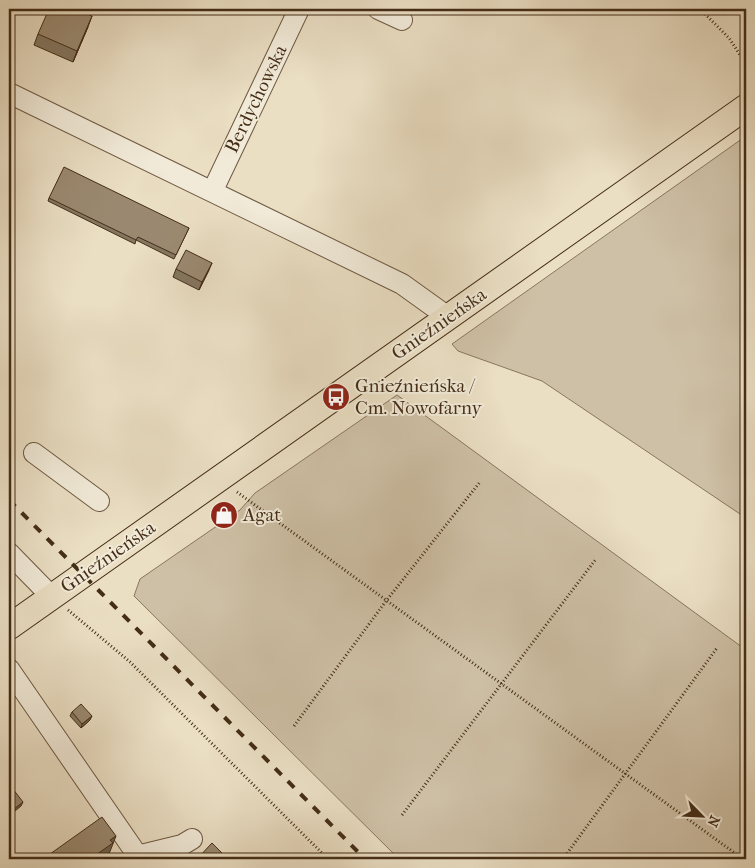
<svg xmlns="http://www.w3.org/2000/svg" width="755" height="868" font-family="'IM FELL French Canon',serif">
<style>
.green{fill:#cec0a6;stroke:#89765e}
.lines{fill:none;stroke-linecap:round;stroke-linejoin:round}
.minor-casing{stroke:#6e5942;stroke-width:22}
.major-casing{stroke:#442d17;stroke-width:27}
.path{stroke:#442d17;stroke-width:3;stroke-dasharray:1 2.5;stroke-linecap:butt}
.minor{stroke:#f1ead8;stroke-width:20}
.major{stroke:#eadec3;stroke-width:25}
.rail{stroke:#442d17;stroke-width:4;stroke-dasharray:9 9;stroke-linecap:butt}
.wall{fill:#847660;stroke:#442d17}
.shaded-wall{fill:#6c604e;stroke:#442d17}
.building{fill:#9a8970;stroke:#442d17}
.labels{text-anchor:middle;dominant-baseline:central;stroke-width:4;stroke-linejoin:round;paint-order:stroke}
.street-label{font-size:19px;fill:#442d17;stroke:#f1ead8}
.poi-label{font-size:19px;fill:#442d17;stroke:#f1ead8;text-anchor:start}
</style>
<rect width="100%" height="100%" fill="#eadec3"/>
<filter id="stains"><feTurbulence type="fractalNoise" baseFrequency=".004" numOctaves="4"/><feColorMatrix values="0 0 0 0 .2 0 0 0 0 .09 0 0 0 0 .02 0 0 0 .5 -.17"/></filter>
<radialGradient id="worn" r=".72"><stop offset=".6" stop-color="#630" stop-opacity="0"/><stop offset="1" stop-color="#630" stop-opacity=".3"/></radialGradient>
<g class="green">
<path d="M 746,136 L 746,518 L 542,381 L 458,351 L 452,344 Z"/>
<path d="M 397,395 L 746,650 L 746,859 L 399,859 L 134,596 L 140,579 L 240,510 L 255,493 Z"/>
</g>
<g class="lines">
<g class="minor-casing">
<g id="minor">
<path d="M 378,9 L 402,20"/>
<path d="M 9,93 L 402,284 L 448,317"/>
<path d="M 213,190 L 299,9"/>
<path d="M 34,453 L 99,501"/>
<path d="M 9,553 L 52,597"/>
<path d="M 9,669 L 140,859"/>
<path d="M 132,859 L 137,856 L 182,845 L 192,839"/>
</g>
</g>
<g class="major-casing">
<path id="major" d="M 9,627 L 746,107"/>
</g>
<g class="path">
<path d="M 700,9 L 729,38 L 746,64"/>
<path d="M 237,492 L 743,859"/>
<path d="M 68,610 L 130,662 L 328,859"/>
<path d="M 294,726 L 386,601 L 480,482"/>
<path d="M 402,815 L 596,559"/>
<path d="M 563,859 L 717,648"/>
</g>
<use href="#minor" class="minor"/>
<use href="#major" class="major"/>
<path class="rail" d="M 9,500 L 365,859"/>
</g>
<g class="wall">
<path d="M 12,9 L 26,9 L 23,14 Z"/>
<path d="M 88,27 L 73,62 L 34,45 L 38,34 Z"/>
<path d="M 49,198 L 189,228 L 174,259 L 136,240 L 135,244 L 48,201 Z"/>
<path d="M 176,269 L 209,270 L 199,290 L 173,277 Z"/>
<path d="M 220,508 L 231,517 L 225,521 L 218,512 Z"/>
<path d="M 72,712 L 90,720 L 81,728 L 70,716 Z"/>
</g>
<g class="shaded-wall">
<path d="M 92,16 L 88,27 L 73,62 L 77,51 Z"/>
<path d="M 212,263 L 209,270 L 199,290 L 202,282 Z"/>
<path d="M 232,513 L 231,517 L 225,521 L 226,517 Z"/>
<path d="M 92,716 L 90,720 L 81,728 L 82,724 Z"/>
<path d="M 23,802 L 21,806 L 9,816 L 9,813 Z"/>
<path d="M 116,836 L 109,854 L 102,859 L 90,859 L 110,840 Z"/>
</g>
<g class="building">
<path d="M 49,9 L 76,9 L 92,16 L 77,51 L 38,34 Z"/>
<path d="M 64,167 L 189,228 L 176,255 L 138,237 L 136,240 L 49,198 Z"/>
<path d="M 186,250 L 212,263 L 202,282 L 176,269 Z"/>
<path d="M 225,504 L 232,513 L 226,517 L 220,508 Z"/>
<path d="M 81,704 L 92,716 L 82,724 L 72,712 Z"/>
<path d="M 9,784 L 23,802 L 9,813 Z"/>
<path d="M 102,817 L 116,836 L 110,840 L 113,843 L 90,859 L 43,859 Z"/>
<path d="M 212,843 L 228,859 L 197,859 Z"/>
<path d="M 188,854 L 193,859 L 183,859 Z"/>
</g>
<defs>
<g id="bus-disc" transform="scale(1.4375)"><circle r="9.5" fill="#8f2418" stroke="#f1ead8"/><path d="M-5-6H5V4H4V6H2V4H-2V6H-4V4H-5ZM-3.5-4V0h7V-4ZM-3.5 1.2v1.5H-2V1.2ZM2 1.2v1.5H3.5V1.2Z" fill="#fff"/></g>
<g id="shop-disc" transform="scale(1.4375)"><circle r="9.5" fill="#8f2418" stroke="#f1ead8"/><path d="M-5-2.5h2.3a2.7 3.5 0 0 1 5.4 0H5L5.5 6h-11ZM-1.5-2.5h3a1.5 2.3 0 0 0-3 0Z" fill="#fff"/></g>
</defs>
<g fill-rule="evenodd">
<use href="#bus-disc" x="336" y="397"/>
<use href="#shop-disc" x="224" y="515"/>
</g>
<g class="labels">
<g class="street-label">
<text transform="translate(256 99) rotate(-64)">Berdychowska</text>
<text transform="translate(439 324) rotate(-35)">Gnieźnieńska</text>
<text transform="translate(108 557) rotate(-35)">Gnieźnieńska</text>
</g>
<g class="poi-label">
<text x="355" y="386">Gnieźnieńska /<tspan x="355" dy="22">Cm. Nowofarny</tspan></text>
<text x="243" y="515">Agat</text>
</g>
</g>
<rect width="755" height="868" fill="none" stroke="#eadec3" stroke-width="30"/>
<rect x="10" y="10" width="735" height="848" fill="none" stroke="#442d17" stroke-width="2.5"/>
<rect x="15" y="15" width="725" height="838" fill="none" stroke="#442d17"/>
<g transform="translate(702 816) rotate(114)" stroke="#f1ead8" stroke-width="4" paint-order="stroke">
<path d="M0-4L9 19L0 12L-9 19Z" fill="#442d17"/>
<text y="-8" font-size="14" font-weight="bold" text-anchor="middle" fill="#442d17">N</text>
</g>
<rect width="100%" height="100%" filter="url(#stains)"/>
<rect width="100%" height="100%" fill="url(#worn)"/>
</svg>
